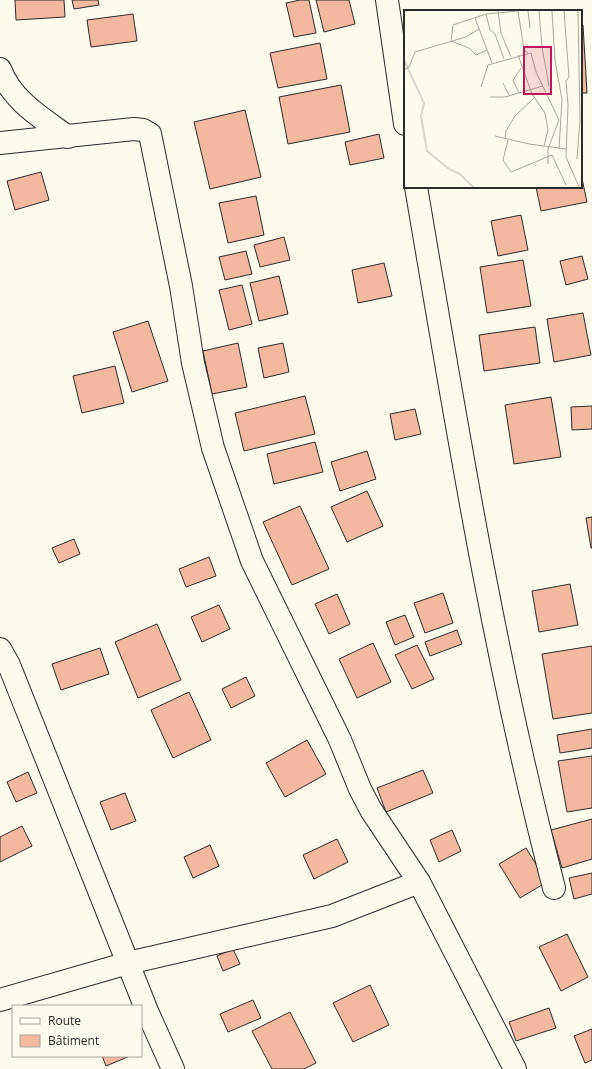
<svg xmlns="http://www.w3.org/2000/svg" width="592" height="1069" font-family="'Open Sans',sans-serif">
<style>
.building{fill:#f2b8a0;stroke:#2b2b2b}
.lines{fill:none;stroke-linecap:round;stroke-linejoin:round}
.street-casing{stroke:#2b2b2b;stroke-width:24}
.street{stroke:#fdfbea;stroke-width:22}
.inset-river{fill:none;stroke:#d8d7c9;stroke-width:2}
.inset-road{fill:none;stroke:#a9a89e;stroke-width:1}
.view{fill:#c2185b;fill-opacity:0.15;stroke:#c2185b;stroke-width:2}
.inset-edge{fill:none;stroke:#2b2b2b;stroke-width:2}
</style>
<rect width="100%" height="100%" fill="#fdfbea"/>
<g class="building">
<path d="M 15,0 L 64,0 L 65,17 L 16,20 Z"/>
<path d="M 72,0 L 98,0 L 99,5 L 74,9 Z"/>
<path d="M 300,0 L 309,0 L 316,33 L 294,37 L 286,3 Z"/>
<path d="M 316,0 L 349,0 L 355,24 L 324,32 Z"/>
<path d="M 133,14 L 137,41 L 91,47 L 87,20 Z"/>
<path d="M 581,25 L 583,25 L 587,93 L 581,93 Z"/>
<path d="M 320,43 L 327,79 L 278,88 L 270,53 Z"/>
<path d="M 341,85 L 350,132 L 288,144 L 279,97 Z"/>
<path d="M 245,110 L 261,177 L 210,189 L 194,122 Z"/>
<path d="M 379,134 L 384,158 L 350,165 L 345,142 Z"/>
<path d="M 41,172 L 49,200 L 15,210 L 7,181 Z"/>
<path d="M 581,174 L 587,202 L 541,211 L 536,187 L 581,187 Z"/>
<path d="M 256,196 L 264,235 L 228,243 L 219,203 Z"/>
<path d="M 521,215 L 528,250 L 498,256 L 491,221 Z"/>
<path d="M 284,237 L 290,260 L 260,267 L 254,245 Z"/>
<path d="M 246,251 L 252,274 L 225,280 L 219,257 Z"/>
<path d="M 582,256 L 588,279 L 566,285 L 560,261 Z"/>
<path d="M 523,260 L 531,306 L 487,313 L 480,267 Z"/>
<path d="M 384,263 L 392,296 L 358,303 L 352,270 Z"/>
<path d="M 279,276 L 288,314 L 259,321 L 250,283 Z"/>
<path d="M 242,285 L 252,324 L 229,330 L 219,290 Z"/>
<path d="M 583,313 L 591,355 L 554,362 L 547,319 Z"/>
<path d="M 148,321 L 168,381 L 132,392 L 113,332 Z"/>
<path d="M 535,327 L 540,363 L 484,371 L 479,335 Z"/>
<path d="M 238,343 L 247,387 L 212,394 L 203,351 Z"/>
<path d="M 283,343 L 289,372 L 264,378 L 258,348 Z"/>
<path d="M 115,366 L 124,403 L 82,413 L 73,376 Z"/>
<path d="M 305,396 L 315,434 L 244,451 L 235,413 Z"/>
<path d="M 551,397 L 561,457 L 514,464 L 505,405 Z"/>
<path d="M 592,406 L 592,429 L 572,430 L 571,407 Z"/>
<path d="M 415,409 L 421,434 L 395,440 L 390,414 Z"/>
<path d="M 315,442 L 323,472 L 274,484 L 267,454 Z"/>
<path d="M 367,451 L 376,479 L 340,491 L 331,462 Z"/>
<path d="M 367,491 L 383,526 L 347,542 L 331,507 Z"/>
<path d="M 300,506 L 329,569 L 292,585 L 263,522 Z"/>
<path d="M 592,517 L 592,548 L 591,548 L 586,518 Z"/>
<path d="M 74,539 L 80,554 L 59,563 L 52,548 Z"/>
<path d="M 209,557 L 216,576 L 186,587 L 179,569 Z"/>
<path d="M 570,584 L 578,625 L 539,632 L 532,591 Z"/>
<path d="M 443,593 L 453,623 L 425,633 L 414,603 Z"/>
<path d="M 337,594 L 350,624 L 329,634 L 315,604 Z"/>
<path d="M 219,605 L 230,629 L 202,642 L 191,617 Z"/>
<path d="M 405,615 L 414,637 L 395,645 L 386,622 Z"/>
<path d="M 157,624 L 181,680 L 138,698 L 115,642 Z"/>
<path d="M 457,630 L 462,644 L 430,656 L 425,642 Z"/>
<path d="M 373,643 L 391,682 L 357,698 L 339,659 Z"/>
<path d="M 417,645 L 434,679 L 412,689 L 395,655 Z"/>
<path d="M 592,646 L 592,713 L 553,719 L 542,654 Z"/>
<path d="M 100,648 L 109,674 L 61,690 L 52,664 Z"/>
<path d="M 246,677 L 255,696 L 231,708 L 222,689 Z"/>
<path d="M 189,692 L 211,740 L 173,758 L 151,710 Z"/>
<path d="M 592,729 L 592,748 L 560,753 L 557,735 Z"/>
<path d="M 307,740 L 326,774 L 285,797 L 266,763 Z"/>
<path d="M 592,756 L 592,808 L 567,812 L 558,761 Z"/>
<path d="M 423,770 L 433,793 L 386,812 L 377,788 Z"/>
<path d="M 28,772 L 37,793 L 16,802 L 7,782 Z"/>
<path d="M 125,793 L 136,821 L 111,830 L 100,802 Z"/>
<path d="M 592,819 L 592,859 L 562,868 L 551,830 Z"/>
<path d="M 22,826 L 32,846 L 0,862 L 0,837 Z"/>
<path d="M 452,830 L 461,851 L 439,862 L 430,840 Z"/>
<path d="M 337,839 L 348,862 L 314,879 L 303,855 Z"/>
<path d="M 210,845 L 219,866 L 193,878 L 184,857 Z"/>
<path d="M 526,848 L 547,882 L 520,898 L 499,864 Z"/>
<path d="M 592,873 L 592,894 L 574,899 L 569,878 Z"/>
<path d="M 567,934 L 588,977 L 561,991 L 539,947 Z"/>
<path d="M 233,949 L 240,964 L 223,971 L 217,956 Z"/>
<path d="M 370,985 L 389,1025 L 353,1042 L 333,1003 Z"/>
<path d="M 253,1000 L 261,1018 L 228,1032 L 220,1014 Z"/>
<path d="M 549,1008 L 556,1028 L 516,1041 L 509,1022 Z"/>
<path d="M 290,1012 L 316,1063 L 304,1069 L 272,1069 L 252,1031 Z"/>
<path d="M 592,1029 L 592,1060 L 585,1063 L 574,1036 Z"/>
<path d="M 102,1056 L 130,1056 L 106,1066 Z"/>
</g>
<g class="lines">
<g class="street-casing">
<g id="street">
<path d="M 387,0 L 405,124"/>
<path d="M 0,69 C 12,101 42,118 68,137"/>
<path d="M 0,143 L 134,129 L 143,130 L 150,134 L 181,286 L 193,363 L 213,448 L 252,561 L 340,740 L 360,789 L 371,810 L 419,882 L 515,1069"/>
<path d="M 416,187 C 456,422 494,658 554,888"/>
<path d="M 0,649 L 9,665 L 147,1011 L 173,1069"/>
<path d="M 0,1000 L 128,963 L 332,916 L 419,882"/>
</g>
</g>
<use href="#street" class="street"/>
</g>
<g transform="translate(404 10)">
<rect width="178" height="178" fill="#fdfbea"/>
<path class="inset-river" d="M 0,50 L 20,93 L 17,106 L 23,141 L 45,159 L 56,164 L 69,177"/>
<path class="inset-road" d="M 94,1 L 97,23 L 107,47M 114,1 L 120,40 L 124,43M 124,1 L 126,18M 135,1 L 138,37 L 145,76M 148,1 L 151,51 L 158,89 L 155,139M 160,1 L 165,67 L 162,71 L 164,95 L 162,147 L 175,177M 82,4 L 86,20 L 91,24 L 100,49M 71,8 L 88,53M 83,40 L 72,45 L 65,38 L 47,31 L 49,15 L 82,4 L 113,1M 114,45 L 128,84 L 141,103 L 144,120 L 140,136M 0,60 L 5,57 L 11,42 L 62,27 L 75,19M 99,73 L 105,85M 77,77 L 84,55 L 127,43 L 132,62 L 155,110 L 144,139 L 144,154M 115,83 L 109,70 L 117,58M 86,87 L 101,87 L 139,76M 91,126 L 125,134 L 162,139M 101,129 L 102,121 L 111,106 L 131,87M 104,130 L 99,150 L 107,162 L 148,145 L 162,175M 173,149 L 176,109 L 174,1"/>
<path class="view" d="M 120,37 L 147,37 L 147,84 L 120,84 Z"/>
<rect width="178" height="178" class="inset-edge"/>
</g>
<rect x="12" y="1005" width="130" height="52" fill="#fdfbea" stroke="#a9a89e"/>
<rect x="20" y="1018" width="20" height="6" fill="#fdfbea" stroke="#a9a89e"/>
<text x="48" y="1025" font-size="12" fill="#2b2b2b">Route</text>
<rect x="20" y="1035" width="20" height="12" fill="#f2b8a0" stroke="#a9a89e"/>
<text x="48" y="1045" font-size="12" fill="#2b2b2b">Bâtiment</text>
</svg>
